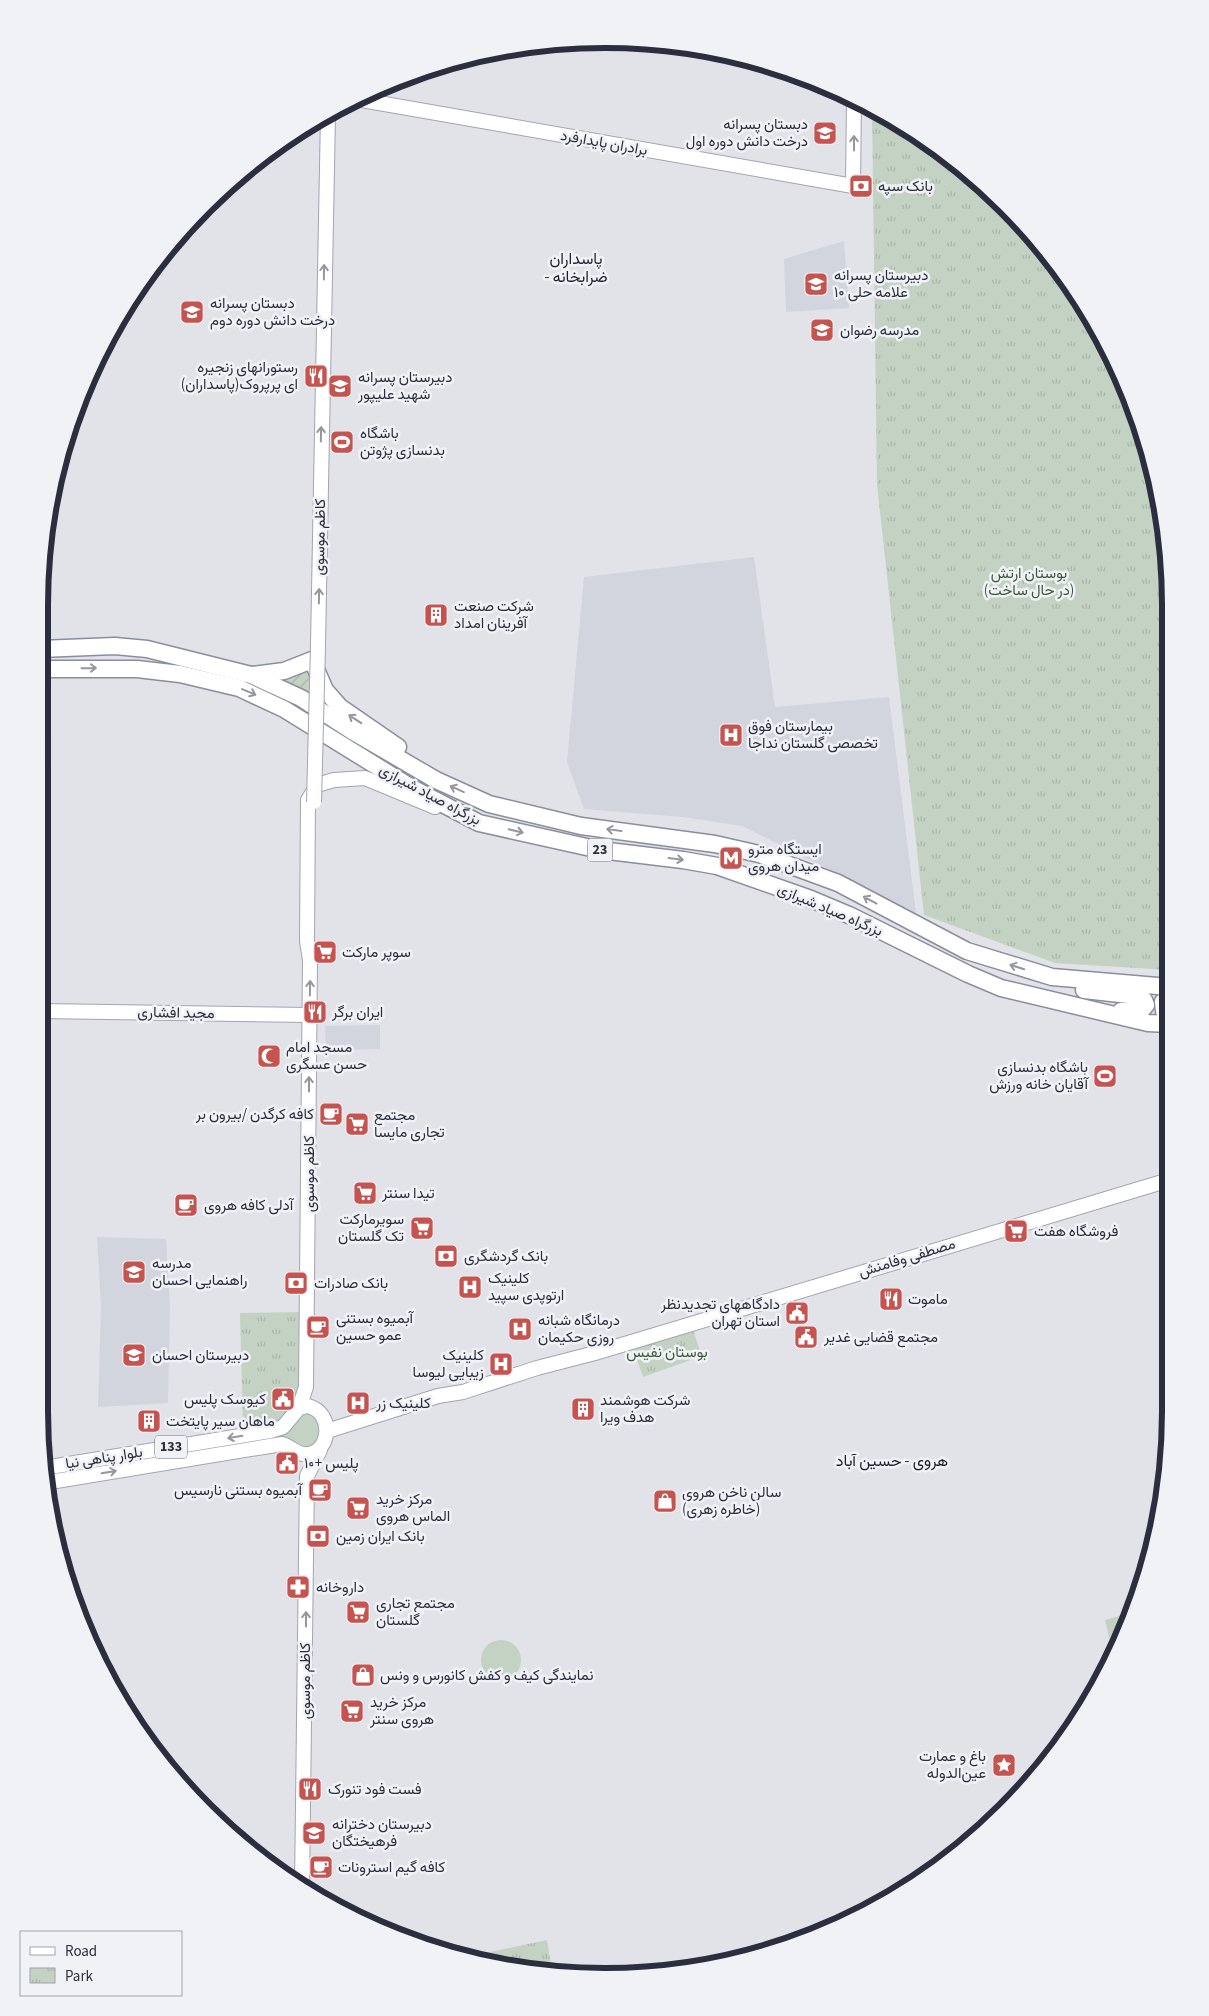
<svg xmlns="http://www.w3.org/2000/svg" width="1209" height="2016" font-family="'Source Sans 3',Vazirmatn,sans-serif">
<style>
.built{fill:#d3d5de}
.grass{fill:#c4d2c3}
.park{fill:url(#park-tufts)}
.garden{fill:url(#garden-furrows)}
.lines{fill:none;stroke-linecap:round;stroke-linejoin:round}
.major-casing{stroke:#a1a5b4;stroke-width:16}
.highway-casing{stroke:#898e9e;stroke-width:19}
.major{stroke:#fff;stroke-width:14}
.highway{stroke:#fff;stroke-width:16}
.major-bridge-casing{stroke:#a1a5b4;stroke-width:16;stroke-linecap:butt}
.major-bridge{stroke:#fff;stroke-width:14}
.oneway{stroke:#95969f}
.labels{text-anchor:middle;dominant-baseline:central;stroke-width:5;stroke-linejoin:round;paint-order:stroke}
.shield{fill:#f1f2f6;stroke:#666976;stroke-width:1}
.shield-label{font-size:14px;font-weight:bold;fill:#2b2e3f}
.poi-label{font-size:15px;fill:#2b2e3f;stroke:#f1f2f6;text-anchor:start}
.street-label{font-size:15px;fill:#2b2e3f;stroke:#f1f2f6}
.park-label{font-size:15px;fill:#395a39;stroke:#f1f2f6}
.neighbourhood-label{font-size:16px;fill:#1d2030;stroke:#f1f2f6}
.rim{fill:none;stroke:#2b2e3f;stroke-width:6}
</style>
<defs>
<pattern id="park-tufts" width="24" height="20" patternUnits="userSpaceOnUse" patternTransform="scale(1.25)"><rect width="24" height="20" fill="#c4d2c3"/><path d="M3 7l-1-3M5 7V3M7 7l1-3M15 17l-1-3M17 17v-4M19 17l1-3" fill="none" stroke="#a9b5a9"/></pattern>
<pattern id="garden-furrows" width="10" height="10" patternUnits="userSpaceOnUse" patternTransform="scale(1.25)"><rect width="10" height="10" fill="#c4d2c3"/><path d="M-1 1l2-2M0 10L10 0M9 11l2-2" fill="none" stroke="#a9b5a9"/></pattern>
</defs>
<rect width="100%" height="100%" fill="#e1e3e9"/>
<g class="built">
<path d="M 844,241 L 849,308 L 786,312 L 784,259 Z"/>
<path d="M 754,557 L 775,707 L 889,697 L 916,913 L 742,826 L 682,817 L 584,809 L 567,762 L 584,577 Z"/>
<path d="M 380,1025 L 380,1049 L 326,1050 L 325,1026 Z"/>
<path d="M 97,1237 L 166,1239 L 170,1307 L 168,1403 L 98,1407 L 101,1306 Z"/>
</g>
<g class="grass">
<path d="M 306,1413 L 312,1413 L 318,1422 L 318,1441 L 309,1449 L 287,1438 L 276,1437 L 290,1428 L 301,1416 Z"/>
<path d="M 1130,1613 L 1112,1650 L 1105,1620 Z"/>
<circle cx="501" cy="1660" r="20"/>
</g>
<g class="park">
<path d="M 872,109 L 919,134 L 1030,231 L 1095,322 L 1140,423 L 1169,567 L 1169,970 L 1055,963 L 924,915 L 877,484 Z"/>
<path d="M 303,1312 L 298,1394 L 279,1423 L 243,1429 L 240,1313 Z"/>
<path d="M 692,1327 L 702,1356 L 643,1377 L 633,1347 Z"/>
<path d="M 547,1940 L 552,1972 L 494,1966 L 462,1958 Z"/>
</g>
<path class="garden" d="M 308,667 L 311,675 L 311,693 L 275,675 Z"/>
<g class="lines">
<g class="major-casing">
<g id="major">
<path d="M 356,99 L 853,186 L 854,99"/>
<path d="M 318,645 L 328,114"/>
<path d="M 42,1011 L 310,1015"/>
<path d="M 299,1408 L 306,1387 L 310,960 L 307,941 L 308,800 L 317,785 L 334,780 L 365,778 L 435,807"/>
<path d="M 327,1431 L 438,1396 L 463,1392 L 537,1368 L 595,1353 L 1169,1180"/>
<path d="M 44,1468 L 270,1431 L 283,1427 L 299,1408 L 308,1406 C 336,1413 330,1457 303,1454 C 295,1453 290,1446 282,1444 L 44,1483"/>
<path d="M 302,1887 L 307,1476 L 320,1450"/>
</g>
</g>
<g class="highway-casing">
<g id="highway">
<path d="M 40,649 L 115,646 L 147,649 L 251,675 L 301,698 L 352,731 L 436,780 L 489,804 L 581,826 L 715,844 L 759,854 L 838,883 L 967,951 L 1052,977 L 1169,987"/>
<path d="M 40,669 L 137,669 L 180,674 L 239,688 L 284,709 L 412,788 L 479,823 L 600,850 L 683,860 L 717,866 L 811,899 L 849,915 L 968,974 L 1001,988 L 1148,1023 L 1169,1024"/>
<path d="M 252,675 L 284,671 L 312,660 L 325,690 L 340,707 L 398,747"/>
<path d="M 1084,990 L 1138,996 L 1144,1000 L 1146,1005 L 1141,1011 L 1121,1011"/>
<path d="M 1169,998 L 1163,1002 L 1164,1011 L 1169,1013"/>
</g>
</g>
<use href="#major" class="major"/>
<use href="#highway" class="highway"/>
<g class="major-bridge-casing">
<path id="major-bridge" d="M 314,802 L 318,645"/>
</g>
<use href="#major-bridge" class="major-bridge"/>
</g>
<defs><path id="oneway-shaft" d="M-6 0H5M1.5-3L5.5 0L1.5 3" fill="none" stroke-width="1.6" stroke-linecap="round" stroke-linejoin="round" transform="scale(1.25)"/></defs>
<g class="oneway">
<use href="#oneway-shaft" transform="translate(854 143) rotate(-90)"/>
<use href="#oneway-shaft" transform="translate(324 272) rotate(-89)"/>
<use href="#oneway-shaft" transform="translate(321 434) rotate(-89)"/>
<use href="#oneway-shaft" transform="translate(319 596) rotate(-89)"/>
<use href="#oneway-shaft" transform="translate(89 668) rotate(-1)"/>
<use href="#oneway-shaft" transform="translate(249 692) rotate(23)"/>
<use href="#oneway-shaft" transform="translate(355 719) rotate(-147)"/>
<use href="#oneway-shaft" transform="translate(457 789) rotate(-156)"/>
<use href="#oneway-shaft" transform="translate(614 830) rotate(-172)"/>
<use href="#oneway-shaft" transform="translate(516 831) rotate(13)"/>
<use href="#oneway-shaft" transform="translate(676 859) rotate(7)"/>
<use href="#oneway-shaft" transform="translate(870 900) rotate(-152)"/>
<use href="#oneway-shaft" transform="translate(1017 967) rotate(-162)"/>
<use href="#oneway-shaft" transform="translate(310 988) rotate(-89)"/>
<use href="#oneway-shaft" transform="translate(309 1084) rotate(-90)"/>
<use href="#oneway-shaft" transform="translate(235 1437) rotate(171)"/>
<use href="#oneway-shaft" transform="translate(109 1472) rotate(-10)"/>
<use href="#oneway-shaft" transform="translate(306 1619) rotate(-90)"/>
</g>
<defs>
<g id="school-square" transform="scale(1.25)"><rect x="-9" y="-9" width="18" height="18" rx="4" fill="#c5534f" stroke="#f1f2f6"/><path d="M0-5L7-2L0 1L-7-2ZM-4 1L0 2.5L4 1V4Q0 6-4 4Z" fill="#fff"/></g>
<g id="bank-square" transform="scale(1.25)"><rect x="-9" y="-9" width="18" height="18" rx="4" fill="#c5534f" stroke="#f1f2f6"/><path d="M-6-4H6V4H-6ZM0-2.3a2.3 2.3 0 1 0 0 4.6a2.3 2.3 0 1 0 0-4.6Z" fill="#fff"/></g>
<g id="restaurant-square" transform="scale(1.25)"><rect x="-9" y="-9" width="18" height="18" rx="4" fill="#c5534f" stroke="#f1f2f6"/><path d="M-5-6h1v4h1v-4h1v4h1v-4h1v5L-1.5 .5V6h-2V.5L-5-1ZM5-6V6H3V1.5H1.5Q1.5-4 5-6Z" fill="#fff"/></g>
<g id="stadium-square" transform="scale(1.25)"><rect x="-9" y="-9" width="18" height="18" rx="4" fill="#c5534f" stroke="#f1f2f6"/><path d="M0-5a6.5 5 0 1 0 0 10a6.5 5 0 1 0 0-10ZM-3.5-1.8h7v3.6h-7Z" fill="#fff"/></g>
<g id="building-square" transform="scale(1.25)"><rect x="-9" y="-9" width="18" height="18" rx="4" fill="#c5534f" stroke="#f1f2f6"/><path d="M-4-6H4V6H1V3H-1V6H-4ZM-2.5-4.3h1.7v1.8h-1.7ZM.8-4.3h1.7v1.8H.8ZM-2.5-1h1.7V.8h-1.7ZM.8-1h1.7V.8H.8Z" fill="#fff"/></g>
<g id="hospital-square" transform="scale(1.25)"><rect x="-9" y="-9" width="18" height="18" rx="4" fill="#c5534f" stroke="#f1f2f6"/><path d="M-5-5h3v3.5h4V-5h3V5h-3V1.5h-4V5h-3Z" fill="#fff"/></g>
<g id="metro-square" transform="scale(1.25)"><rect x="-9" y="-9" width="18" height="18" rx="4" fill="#c5534f" stroke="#f1f2f6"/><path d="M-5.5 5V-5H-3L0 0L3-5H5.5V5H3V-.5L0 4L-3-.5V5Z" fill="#fff"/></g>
<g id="supermarket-square" transform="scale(1.25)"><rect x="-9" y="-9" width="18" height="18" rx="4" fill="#c5534f" stroke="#f1f2f6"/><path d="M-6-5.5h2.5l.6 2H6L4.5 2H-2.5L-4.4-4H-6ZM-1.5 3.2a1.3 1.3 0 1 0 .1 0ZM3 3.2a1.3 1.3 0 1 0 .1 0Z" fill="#fff"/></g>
<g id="mosque-square" transform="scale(1.25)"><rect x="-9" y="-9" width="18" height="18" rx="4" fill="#c5534f" stroke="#f1f2f6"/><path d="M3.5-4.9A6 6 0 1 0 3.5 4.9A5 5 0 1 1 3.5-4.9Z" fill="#fff"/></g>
<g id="cafe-square" transform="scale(1.25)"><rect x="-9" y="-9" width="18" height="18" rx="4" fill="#c5534f" stroke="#f1f2f6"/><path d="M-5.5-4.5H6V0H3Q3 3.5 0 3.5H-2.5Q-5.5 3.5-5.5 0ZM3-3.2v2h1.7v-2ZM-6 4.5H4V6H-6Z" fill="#fff"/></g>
<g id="civic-square" transform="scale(1.25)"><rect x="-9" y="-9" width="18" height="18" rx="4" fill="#c5534f" stroke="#f1f2f6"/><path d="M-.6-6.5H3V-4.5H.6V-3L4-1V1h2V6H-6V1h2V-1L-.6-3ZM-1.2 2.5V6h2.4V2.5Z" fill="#fff"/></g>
<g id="shop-square" transform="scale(1.25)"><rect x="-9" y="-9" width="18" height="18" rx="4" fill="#c5534f" stroke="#f1f2f6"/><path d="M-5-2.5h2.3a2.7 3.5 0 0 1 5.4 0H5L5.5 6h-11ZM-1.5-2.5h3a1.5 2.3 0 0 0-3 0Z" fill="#fff"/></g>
<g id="pharmacy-square" transform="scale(1.25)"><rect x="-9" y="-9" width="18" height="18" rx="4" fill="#c5534f" stroke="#f1f2f6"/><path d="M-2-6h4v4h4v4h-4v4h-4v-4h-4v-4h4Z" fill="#fff"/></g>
<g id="sight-square" transform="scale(1.25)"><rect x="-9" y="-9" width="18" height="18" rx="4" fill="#c5534f" stroke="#f1f2f6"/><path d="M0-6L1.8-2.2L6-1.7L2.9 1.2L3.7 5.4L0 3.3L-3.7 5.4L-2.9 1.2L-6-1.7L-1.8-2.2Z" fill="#fff"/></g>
</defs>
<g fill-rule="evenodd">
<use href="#school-square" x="825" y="133"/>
<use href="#bank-square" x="861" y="186"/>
<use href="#school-square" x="816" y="284"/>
<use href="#school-square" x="192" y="312"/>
<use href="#school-square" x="822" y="330"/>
<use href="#restaurant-square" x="316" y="376"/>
<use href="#school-square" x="340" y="386"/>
<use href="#stadium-square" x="342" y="442"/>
<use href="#building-square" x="436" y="615"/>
<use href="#hospital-square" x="731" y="735"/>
<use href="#metro-square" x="731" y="858"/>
<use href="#supermarket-square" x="325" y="952"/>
<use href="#restaurant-square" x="315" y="1012"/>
<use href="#mosque-square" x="269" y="1056"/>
<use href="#stadium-square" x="1105" y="1076"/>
<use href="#cafe-square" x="331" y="1114"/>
<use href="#supermarket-square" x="357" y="1124"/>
<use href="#supermarket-square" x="365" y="1193"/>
<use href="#cafe-square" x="186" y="1205"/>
<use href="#supermarket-square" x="422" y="1228"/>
<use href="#supermarket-square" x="1016" y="1231"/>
<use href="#bank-square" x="446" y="1256"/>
<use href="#school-square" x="134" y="1272"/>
<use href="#bank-square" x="296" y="1283"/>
<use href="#hospital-square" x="470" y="1287"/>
<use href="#restaurant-square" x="891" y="1299"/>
<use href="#civic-square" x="797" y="1313"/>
<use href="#cafe-square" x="318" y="1327"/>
<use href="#hospital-square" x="520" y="1329"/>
<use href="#civic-square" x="806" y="1337"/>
<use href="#school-square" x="134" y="1355"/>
<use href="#hospital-square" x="501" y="1364"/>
<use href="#civic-square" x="283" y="1399"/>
<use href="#hospital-square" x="358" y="1403"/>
<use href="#building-square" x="583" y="1409"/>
<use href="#building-square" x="149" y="1421"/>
<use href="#civic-square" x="287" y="1463"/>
<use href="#cafe-square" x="320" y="1490"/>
<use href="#shop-square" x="665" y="1501"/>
<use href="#supermarket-square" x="358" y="1508"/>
<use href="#bank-square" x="318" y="1536"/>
<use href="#pharmacy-square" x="298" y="1587"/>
<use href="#supermarket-square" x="358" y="1612"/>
<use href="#shop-square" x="363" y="1675"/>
<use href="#supermarket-square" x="352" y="1711"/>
<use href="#sight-square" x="1004" y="1765"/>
<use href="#restaurant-square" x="310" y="1789"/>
<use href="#school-square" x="314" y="1833"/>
<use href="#cafe-square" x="321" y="1867"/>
</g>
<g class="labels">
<g class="shield">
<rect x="587.5" y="838.5" width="25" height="23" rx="4"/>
<rect x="155" y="1435.5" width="32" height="23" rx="4"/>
</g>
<g class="shield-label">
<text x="600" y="850">23</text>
<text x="171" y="1447">133</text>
</g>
<g class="poi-label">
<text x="808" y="124" text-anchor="end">دبستان پسرانه<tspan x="808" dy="17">درخت دانش دوره اول</tspan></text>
<text x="878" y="186">بانک سپه</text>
<text x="834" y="275">دبیرستان پسرانه<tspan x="834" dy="17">علامه حلی ۱۰</tspan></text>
<text x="210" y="303">دبستان پسرانه<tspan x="210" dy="17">درخت دانش دوره دوم</tspan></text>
<text x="840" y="330">مدرسه رضوان</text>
<text x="298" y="367" text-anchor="end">رستورانهای زنجیره<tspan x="298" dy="17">ای پرپروک(پاسداران)</tspan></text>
<text x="358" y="377">دبیرستان پسرانه<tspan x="358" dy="17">شهید علیپور</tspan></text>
<text x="360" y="433">باشگاه<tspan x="360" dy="17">بدنسازی پژوتن</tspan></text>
<text x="454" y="606">شرکت صنعت<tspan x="454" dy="17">آفرینان امداد</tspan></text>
<text x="748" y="726">بیمارستان فوق<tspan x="748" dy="17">تخصصی گلستان نداجا</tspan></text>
<text x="748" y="849">ایستگاه مترو<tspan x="748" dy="17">میدان هروی</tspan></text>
<text x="342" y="952">سوپر مارکت</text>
<text x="332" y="1012">ایران برگر</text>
<text x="286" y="1047">مسجد امام<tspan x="286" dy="17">حسن عسگری</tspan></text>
<text x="1088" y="1067" text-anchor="end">باشگاه بدنسازی<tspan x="1088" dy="17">آقایان خانه ورزش</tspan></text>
<text x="314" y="1114" text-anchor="end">کافه کرگدن /بیرون بر</text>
<text x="374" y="1115">مجتمع<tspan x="374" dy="17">تجاری مايسا</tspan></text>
<text x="382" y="1193">تیدا سنتر</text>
<text x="204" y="1205">آدلی کافه هروی</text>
<text x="404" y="1219" text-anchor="end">سوپرمارکت<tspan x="404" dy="17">تک گلستان</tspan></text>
<text x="1034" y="1231">فروشگاه هفت</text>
<text x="464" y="1256">بانک گردشگری</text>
<text x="152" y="1263">مدرسه<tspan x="152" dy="17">راهنمایی احسان</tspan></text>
<text x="488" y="1278">کلینیک<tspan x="488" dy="17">ارتوپدی سپید</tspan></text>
<text x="314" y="1283">بانک صادرات</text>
<text x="908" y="1299">ماموت</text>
<text x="780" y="1304" text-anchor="end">دادگاههای تجدیدنظر<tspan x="780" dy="17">استان تهران</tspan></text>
<text x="336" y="1318">آبمیوه بستنی<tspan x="336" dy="17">عمو حسین</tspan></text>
<text x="538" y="1320">درمانگاه شبانه<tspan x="538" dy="17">روزی حکیمان</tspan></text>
<text x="824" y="1337">مجتمع قضایی غدیر</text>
<text x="152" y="1355">دبیرستان احسان</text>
<text x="484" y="1355" text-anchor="end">کلینیک<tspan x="484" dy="17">زیبایی لیوسا</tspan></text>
<text x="266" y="1399" text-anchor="end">کیوسک پلیس</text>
<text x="600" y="1400">شرکت هوشمند<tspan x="600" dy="17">هدف ویرا</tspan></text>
<text x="376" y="1403">کلینیک زر</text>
<text x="166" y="1421">ماهان سیر پایتخت</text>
<text x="304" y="1463">پلیس +۱۰</text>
<text x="302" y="1490" text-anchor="end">آبمیوه بستنی نارسیس</text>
<text x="682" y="1492">سالن ناخن هروی<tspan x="682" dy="17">(خاطره زهری)</tspan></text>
<text x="376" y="1499">مرکز خرید<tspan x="376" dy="17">الماس هروی</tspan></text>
<text x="336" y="1536">بانک ایران زمین</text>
<text x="316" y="1587">داروخانه</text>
<text x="376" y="1603">مجتمع تجاری<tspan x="376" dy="17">گلستان</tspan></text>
<text x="380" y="1675">نمایندگی کیف و کفش کانورس و ونس</text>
<text x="370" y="1702">مرکز خرید<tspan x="370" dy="17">هروی سنتر</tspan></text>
<text x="986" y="1756" text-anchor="end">باغ و عمارت<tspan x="986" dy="17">عین‌الدوله</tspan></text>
<text x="328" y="1789">فست فود تنورک</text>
<text x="332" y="1824">دبیرستان دخترانه<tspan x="332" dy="17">فرهیختگان</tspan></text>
<text x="338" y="1867">کافه گیم استرونات</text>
</g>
<g class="street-label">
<text transform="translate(604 143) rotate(10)">برادران پایدارفرد</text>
<text transform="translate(320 537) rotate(-89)">کاظم موسوی</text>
<text transform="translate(430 795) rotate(28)">بزرگراه صیاد شیرازی</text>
<text transform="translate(830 910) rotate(23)">بزرگراه صیاد شیرازی</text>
<text transform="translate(176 1013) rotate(1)">مجید افشاری</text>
<text transform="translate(309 1174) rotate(-90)">کاظم موسوی</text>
<text transform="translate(907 1258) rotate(-17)">مصطفی وفامنش</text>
<text transform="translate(104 1458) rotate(-9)">بلوار پناهی نیا</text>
<text transform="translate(305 1681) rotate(-90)">کاظم موسوی</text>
</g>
<g class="park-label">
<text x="1029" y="573">بوستان ارتش<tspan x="1029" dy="17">(در حال ساخت)</tspan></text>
<text x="667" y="1352">بوستان نفیس</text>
</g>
<g class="neighbourhood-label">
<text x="576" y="259">پاسداران<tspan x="576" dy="18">- ضرابخانه</tspan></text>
<text x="892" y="1461">هروی - حسین آباد</text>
</g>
</g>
<path d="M0 0H1209V2016H0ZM605 48H605A557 557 0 0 1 1162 605V1411A557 557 0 0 1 605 1968H605A557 557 0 0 1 48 1411V605A557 557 0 0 1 605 48Z" fill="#f1f2f6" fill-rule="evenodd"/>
<path class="rim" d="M605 48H605A557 557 0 0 1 1162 605V1411A557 557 0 0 1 605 1968H605A557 557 0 0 1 48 1411V605A557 557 0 0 1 605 48Z"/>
<rect x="20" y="1931" width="162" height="65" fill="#f1f2f6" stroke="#a2a4ad"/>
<rect x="30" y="1947" width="25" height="8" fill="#ffffff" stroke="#a2a4ad"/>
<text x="65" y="1956" font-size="15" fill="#2b2e3f">Road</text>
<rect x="30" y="1968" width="25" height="15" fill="url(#park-tufts)" stroke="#a2a4ad"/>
<text x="65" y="1981" font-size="15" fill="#2b2e3f">Park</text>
</svg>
